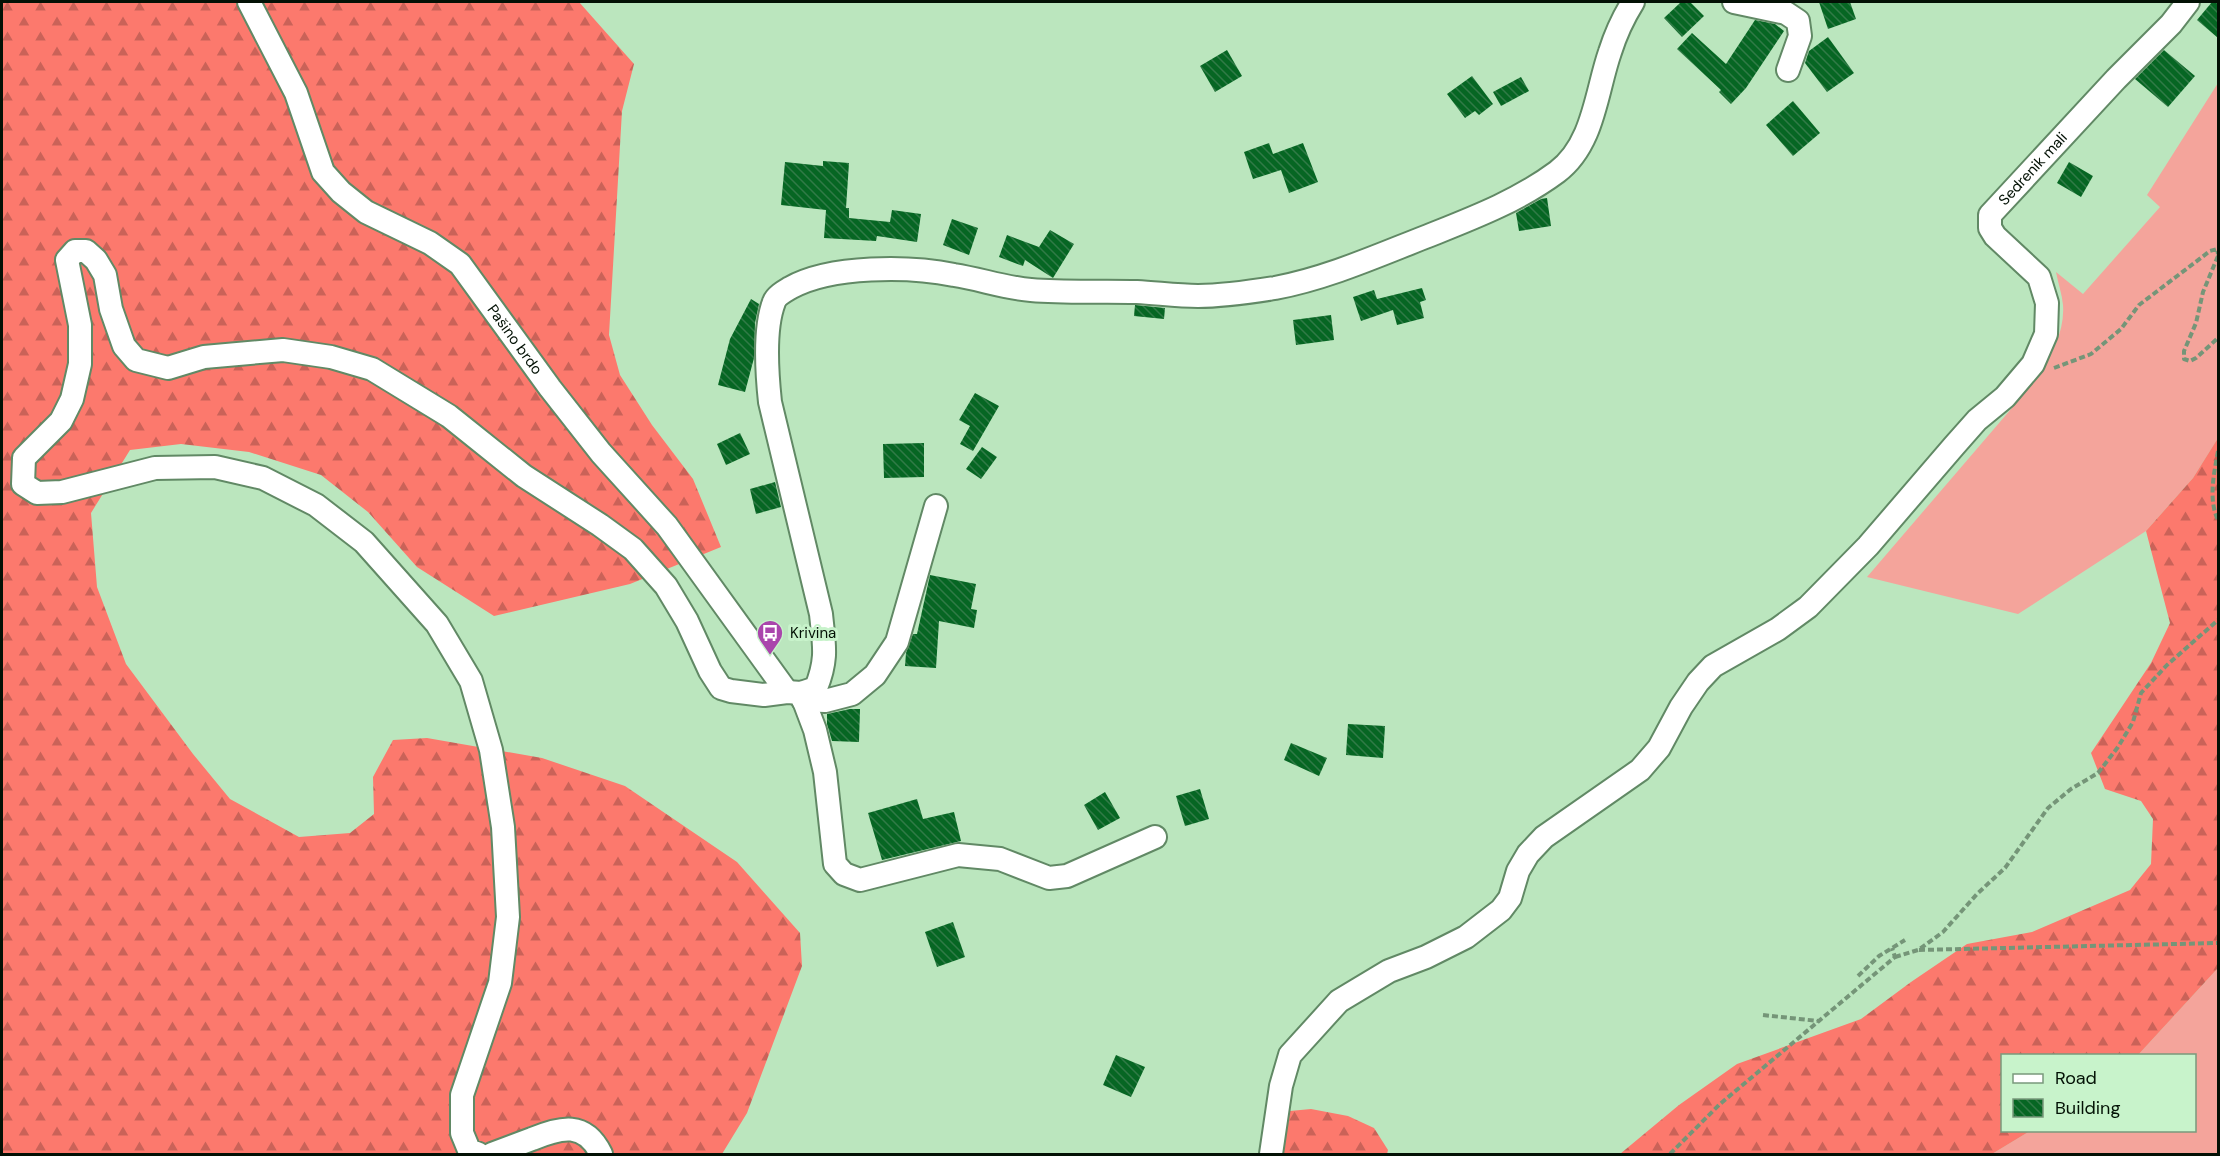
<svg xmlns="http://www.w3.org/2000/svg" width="2220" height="1156" font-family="'DM Sans',sans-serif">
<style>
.grass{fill:#f4a49b}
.forest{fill:url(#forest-firs)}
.building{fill:url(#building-back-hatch)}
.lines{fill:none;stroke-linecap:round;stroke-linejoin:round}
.minor-casing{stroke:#618965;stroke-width:26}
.path{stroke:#759578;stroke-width:4;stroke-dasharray:6 3;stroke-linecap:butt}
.minor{stroke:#fff;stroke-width:22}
.labels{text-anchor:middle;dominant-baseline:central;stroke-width:6;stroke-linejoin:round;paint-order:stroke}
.street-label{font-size:15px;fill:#031105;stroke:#c8f3cb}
.poi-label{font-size:15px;fill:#031105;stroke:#c8f3cb;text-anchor:start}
</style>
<defs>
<pattern id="forest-firs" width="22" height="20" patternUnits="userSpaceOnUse" patternTransform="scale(1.5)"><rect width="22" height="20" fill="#fc796d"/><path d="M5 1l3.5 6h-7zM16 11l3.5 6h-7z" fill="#ca6258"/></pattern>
<pattern id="building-back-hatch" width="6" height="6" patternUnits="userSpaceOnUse" patternTransform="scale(1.5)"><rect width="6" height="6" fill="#066623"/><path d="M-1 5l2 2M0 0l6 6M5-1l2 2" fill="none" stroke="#317a47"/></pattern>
</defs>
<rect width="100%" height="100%" fill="#bbe6be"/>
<g class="grass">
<path d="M 2218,83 L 2218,438 L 2193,478 L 2146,531 L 2018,614 L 1867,577 L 2041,374 C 2052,353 2065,330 2063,305 C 2062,294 2058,283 2056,272 L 2083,294 L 2160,207 L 2147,195 Z"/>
<path d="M 2218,968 L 2218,1154 L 1992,1154 L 2030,1131 L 2194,1130 L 2194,1056 L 2138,1055 Z"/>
</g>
<g class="forest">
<path d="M 2,2 L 579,2 L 634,64 L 622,111 L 609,335 L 620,375 L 652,425 L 693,479 L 721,547 L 630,584 L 494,616 L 417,567 L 368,512 L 321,475 L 249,452 L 181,444 L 130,450 L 91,513 L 97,587 L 126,664 L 193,754 L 230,799 L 299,837 L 350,833 L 374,814 L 373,777 L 393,740 L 427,738 L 542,758 L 625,786 L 737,862 L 800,933 L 802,966 L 747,1113 L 722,1154 L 2,1154 Z"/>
<path d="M 2218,438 L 2218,968 L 2138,1055 L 2002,1056 L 2002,1130 L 2030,1131 L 1992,1154 L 1620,1154 L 1679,1105 L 1737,1064 L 1861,1019 L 1911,982 L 1967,944 L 2032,932 L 2130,890 L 2151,864 L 2153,819 L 2141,801 L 2105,789 L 2091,753 L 2151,663 L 2170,623 L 2146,531 L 2193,478 Z"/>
<path d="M 1311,1109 L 1348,1116 L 1374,1128 L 1388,1150 L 1387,1154 L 1283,1154 L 1290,1111 Z"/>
</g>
<g class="building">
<path d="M 1681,2 L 1690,2 L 1704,16 L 1682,37 L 1664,18 Z"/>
<path d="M 1819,2 L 1850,2 L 1856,19 L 1828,29 Z"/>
<path d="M 2212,2 L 2218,2 L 2218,38 L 2197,20 Z"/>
<path d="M 1755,20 L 1775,24 L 1784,31 L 1746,88 L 1731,104 L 1719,92 L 1721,90 L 1677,49 L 1692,33 L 1726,64 Z"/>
<path d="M 1828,37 L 1854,73 L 1827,92 L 1805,63 L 1809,51 Z"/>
<path d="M 1227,50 L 1242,76 L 1215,92 L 1200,66 Z"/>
<path d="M 2164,50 L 2195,76 L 2168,107 L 2135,79 Z"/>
<path d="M 1472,76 L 1493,104 L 1479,115 L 1475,111 L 1465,118 L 1447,94 Z"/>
<path d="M 1521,77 L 1529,91 L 1501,106 L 1493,92 Z"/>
<path d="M 1793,101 L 1820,133 L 1793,156 L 1766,125 Z"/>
<path d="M 1269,143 L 1273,154 L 1303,143 L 1318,182 L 1289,193 L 1281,170 L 1253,179 L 1244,152 Z"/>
<path d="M 823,161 L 849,163 L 846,208 L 849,208 L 849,218 L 890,222 L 892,210 L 921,214 L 917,242 L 877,236 L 876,241 L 824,238 L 826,210 L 781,205 L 785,162 L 823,166 Z"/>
<path d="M 2069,162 L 2093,176 L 2081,197 L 2057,183 Z"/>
<path d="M 1547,198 L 1551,226 L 1519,231 L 1516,213 L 1541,199 Z"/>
<path d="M 952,219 L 978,228 L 969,255 L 943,245 Z"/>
<path d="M 1050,230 L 1074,244 L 1053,278 L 1025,260 L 1023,266 L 999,257 L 1007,235 L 1039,247 Z"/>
<path d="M 1422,288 L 1426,300 L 1420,302 L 1424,318 L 1397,325 L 1393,310 L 1361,321 L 1353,297 L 1374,290 L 1377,299 Z"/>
<path d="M 751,299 L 759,304 L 755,323 L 754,358 L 745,392 L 718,385 L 730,339 Z"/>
<path d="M 1135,305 L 1165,308 L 1164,319 L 1134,316 Z"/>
<path d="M 1331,315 L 1334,340 L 1296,345 L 1293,320 Z"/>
<path d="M 975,393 L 999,406 L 973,451 L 960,444 L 970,426 L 959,420 Z"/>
<path d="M 740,433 L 750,454 L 726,465 L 717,444 Z"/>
<path d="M 924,443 L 924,477 L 884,478 L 883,444 Z"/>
<path d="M 982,447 L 997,457 L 981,479 L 966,469 Z"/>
<path d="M 775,482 L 781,507 L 756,514 L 750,489 Z"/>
<path d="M 930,575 L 976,584 L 971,609 L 977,610 L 974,628 L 939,621 L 936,668 L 905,666 L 906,653 L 913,634 L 917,634 Z"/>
<path d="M 850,709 L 860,709 L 859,742 L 832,741 L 827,724 L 827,714 Z"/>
<path d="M 1348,724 L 1385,726 L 1383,758 L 1346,755 Z"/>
<path d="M 1291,743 L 1327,758 L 1319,776 L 1284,760 Z"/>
<path d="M 1200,789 L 1209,819 L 1185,826 L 1176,796 Z"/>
<path d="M 1105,792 L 1120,818 L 1098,830 L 1084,805 Z"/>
<path d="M 917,799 L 923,819 L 954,812 L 961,841 L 882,860 L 868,813 Z"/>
<path d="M 953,922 L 965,957 L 937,967 L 925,932 Z"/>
<path d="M 1116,1055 L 1145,1067 L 1131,1097 L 1103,1085 Z"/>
</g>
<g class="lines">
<g class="minor-casing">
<g id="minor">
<path id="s1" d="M 249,2 L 296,93 L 323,172 L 341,192 L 366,212 L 430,243 L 460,264 L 550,388 L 601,453 L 667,526 L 787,692"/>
<path d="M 1734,2 L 1786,13 L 1798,21 L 1800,36 L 1788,70"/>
<path d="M 801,693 L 815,730 L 825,772 L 835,864 L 844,874 L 860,880 L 958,855 L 1000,859 L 1049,878 L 1067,876 L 1155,837"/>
<path d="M 803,700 L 825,701 L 852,694 L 875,675 L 897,642 L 936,506"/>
<path d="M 479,1154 L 469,1150 L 462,1133 L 462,1095 L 500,983 L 508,917 L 503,827 L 491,750 L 471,681 L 437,624 L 364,542 L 316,505 L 263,478 L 215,467 L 155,468 L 62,492 L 37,493 L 23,484 L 24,458 L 61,421 L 72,399 L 80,364 L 80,325 L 67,260 L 75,251 L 86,251 L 96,260 L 105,275 L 111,309 L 124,346 L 136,360 L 168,368 L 204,357 L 283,350 L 331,357 L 372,369 L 449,416 L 524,476 L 600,525 L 633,549 L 666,586 L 687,621 L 710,671 L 721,688 L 731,691 L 764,695 L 787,692 L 801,693 L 816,688 C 828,658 824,645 821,614 L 770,402 C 767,374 764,328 774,302 C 776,296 785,291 790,288 C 831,265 910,266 954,275 C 980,279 1005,288 1031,290 C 1066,293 1101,291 1137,292 C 1157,293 1177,296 1198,296 C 1224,296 1250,292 1275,288 C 1328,278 1379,255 1428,236 C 1473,218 1518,201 1557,172 C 1594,144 1596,92 1610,52 C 1616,33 1623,18 1633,2"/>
<path d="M 492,1154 C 505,1149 519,1144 532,1139 C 561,1127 585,1121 601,1154"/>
<path id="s2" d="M 1271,1154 L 1281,1086 L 1290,1055 L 1339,1001 L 1389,971 L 1426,957 L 1466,937 L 1501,910 L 1510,898 L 1518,871 L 1528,854 L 1544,837 L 1640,770 L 1659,748 L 1681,707 L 1698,682 L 1713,666 L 1778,629 L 1808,607 L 1868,546 L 1954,446 L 1977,420 L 2005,397 L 2033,364 L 2046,334 L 2047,303 L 2039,277 L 1995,236 L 1990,228 L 1990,215 L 2116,79 L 2171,24 L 2188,2"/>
</g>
</g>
<g class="path">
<path d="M 2218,256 L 2203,292 L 2196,323 L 2184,351 L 2184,359 L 2190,361 L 2196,358 L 2218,338"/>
<path d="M 2054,368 L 2091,354 L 2121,329 L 2139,305 L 2210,251 L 2217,249 L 2218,254"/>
<path d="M 2218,451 C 2214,474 2208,499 2218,520"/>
<path d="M 1919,950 L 2218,943"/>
<path d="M 1895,957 L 1918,950 L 1943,932 L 1977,894 L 2005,868 L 2048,808 L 2071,789 L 2098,773 L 2118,747 L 2133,722 L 2141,693 L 2167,665 L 2218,620"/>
<path d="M 1858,976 L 1879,956 L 1905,940"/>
<path d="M 1763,1015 L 1818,1021"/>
<path d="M 1670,1154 L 1720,1104 L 1895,957 L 1892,948"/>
</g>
<use href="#minor" class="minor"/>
</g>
<defs>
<g id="bus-pin" transform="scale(1.35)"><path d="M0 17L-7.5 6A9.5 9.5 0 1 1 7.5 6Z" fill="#aa46ac" stroke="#c8f3cb"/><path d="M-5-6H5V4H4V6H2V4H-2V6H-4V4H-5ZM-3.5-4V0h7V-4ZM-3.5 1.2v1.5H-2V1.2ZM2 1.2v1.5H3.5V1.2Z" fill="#fff"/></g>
</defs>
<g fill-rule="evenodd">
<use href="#bus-pin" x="770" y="633"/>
</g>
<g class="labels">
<g class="street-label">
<text stroke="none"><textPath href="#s2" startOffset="1372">Sedrenik mali</textPath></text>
<text stroke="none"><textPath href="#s1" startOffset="446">Pašino brdo</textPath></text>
</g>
<g class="poi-label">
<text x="790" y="633">Krivina</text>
</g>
</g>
<rect width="2220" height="1156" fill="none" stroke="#031105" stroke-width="6"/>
<rect x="2001" y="1054" width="195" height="78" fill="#c8f3cb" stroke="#79997c" stroke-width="1.5"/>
<rect x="2013" y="1074" width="30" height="9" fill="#ffffff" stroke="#79997c" stroke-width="1.5"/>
<text x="2055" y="1084" font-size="18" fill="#031105">Road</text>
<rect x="2013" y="1099" width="30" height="18" fill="url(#building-back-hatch)" stroke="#79997c" stroke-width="1.5"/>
<text x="2055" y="1114" font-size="18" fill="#031105">Building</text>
</svg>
